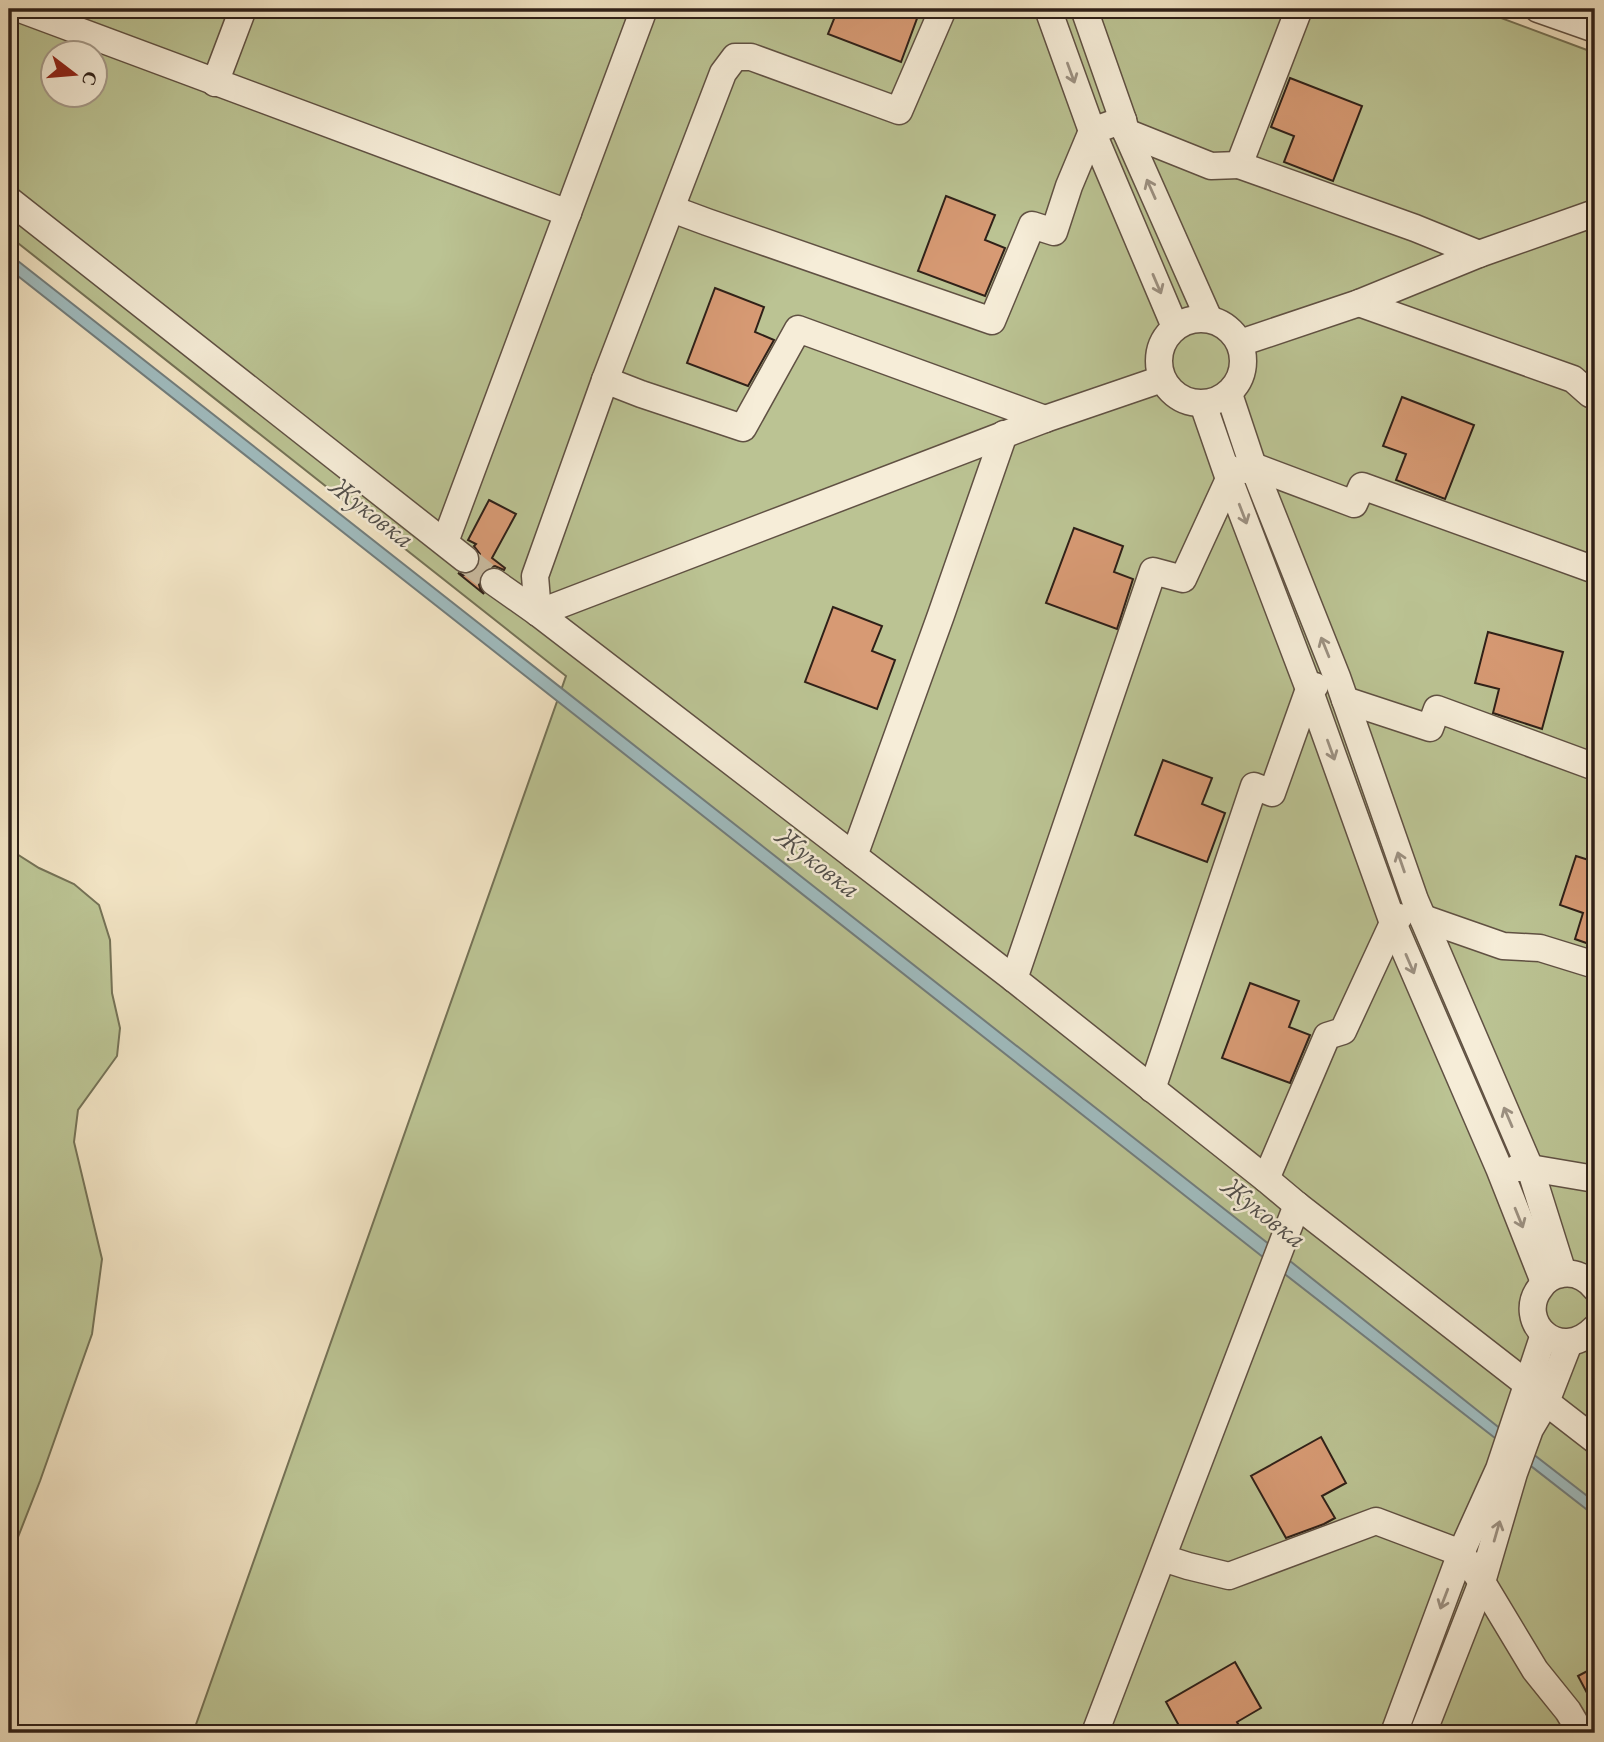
<svg xmlns="http://www.w3.org/2000/svg" width="1604" height="1742" font-family="'EB Garamond',serif">
<style>
.green{fill:#bbc393;stroke:#757256;stroke-width:2;fill-rule:evenodd}
.water{fill:#9fbbbe;stroke:#727d7c;stroke-width:2}
.building{fill:#d79a74;stroke:#2f2018;stroke-width:2}
.lines{fill:none;stroke-linecap:round;stroke-linejoin:round}
.minor-tunnel{stroke:#cabca1;stroke-width:26;stroke-dasharray:26 13;stroke-linecap:butt}
.minor-casing{stroke:#605143;stroke-width:29}
.minor{stroke:#f6edd8;stroke-width:26}
.oneway{stroke:#9c9182}
.labels{text-anchor:middle;dominant-baseline:central;stroke-width:5;stroke-linejoin:round;paint-order:stroke}
.water-label{font-size:28px;font-style:italic;fill:#514e4a;stroke:#f6edd8}
</style>
<rect width="100%" height="100%" fill="#f1e3c3"/>
<filter id="stains"><feTurbulence type="fractalNoise" baseFrequency=".00286" numOctaves="4"/><feColorMatrix values="0 0 0 0 .2 0 0 0 0 .09 0 0 0 0 .02 0 0 0 .5 -.17"/></filter>
<radialGradient id="worn" r=".72"><stop offset=".6" stop-color="#630" stop-opacity="0"/><stop offset="1" stop-color="#630" stop-opacity=".3"/></radialGradient>
<g class="green">
<path d="M 9,9 L 1477,9 L 1595,53 L 1595,1733 L 193,1733 L 566,676 L 9,236 ZM 52,52 L 94,52 L 94,94 L 52,94 Z"/>
<path d="M 9,849 L 39,868 L 74,884 L 99,905 L 110,940 L 112,993 L 120,1028 L 117,1056 L 78,1110 L 74,1142 L 102,1259 L 92,1334 L 40,1481 L 9,1560 Z"/>
</g>
<path class="water" d="M 9,254 L 1265,1241 L 1497,1426 L 1595,1502 L 1595,1516 L 1259,1254 L 9,269 Z"/>
<g class="building">
<path d="M 838,9 L 909,9 L 919,13 L 901,62 L 828,34 Z"/>
<path d="M 1290,78 L 1362,106 L 1333,181 L 1284,162 L 1294,136 L 1271,127 Z"/>
<path d="M 946,196 L 995,215 L 985,240 L 1005,248 L 985,296 L 918,271 Z"/>
<path d="M 715,288 L 764,307 L 755,332 L 774,340 L 748,386 L 687,363 Z"/>
<path d="M 1402,397 L 1474,425 L 1445,499 L 1396,480 L 1406,454 L 1383,446 Z"/>
<path d="M 489,500 L 516,514 L 492,558 L 505,568 L 504,570 L 495,566 L 487,568 L 482,572 L 478,581 L 480,588 L 484,594 L 458,573 L 463,575 L 470,574 L 478,568 L 480,562 L 480,554 L 474,546 L 476,544 L 468,540 Z"/>
<path d="M 1074,528 L 1123,546 L 1114,572 L 1133,579 L 1117,629 L 1046,603 Z"/>
<path d="M 833,607 L 882,626 L 872,651 L 895,660 L 877,709 L 805,682 Z"/>
<path d="M 1488,632 L 1563,652 L 1542,729 L 1493,713 L 1499,689 L 1475,683 Z"/>
<path d="M 1163,760 L 1212,778 L 1202,804 L 1225,813 L 1207,862 L 1135,835 Z"/>
<path d="M 1576,856 L 1595,862 L 1595,946 L 1575,939 L 1583,913 L 1560,905 Z"/>
<path d="M 1250,983 L 1299,1001 L 1289,1027 L 1310,1035 L 1290,1083 L 1222,1058 Z"/>
<path d="M 1321,1437 L 1346,1483 L 1322,1496 L 1335,1518 L 1324,1524 L 1286,1538 L 1251,1476 Z"/>
<path d="M 1235,1662 L 1261,1708 L 1237,1722 L 1243,1733 L 1183,1733 L 1166,1702 Z"/>
<path d="M 1595,1667 L 1595,1708 L 1578,1676 Z"/>
</g>
<g class="lines">
<path class="minor-tunnel" d="M 465,559 L 494,582"/>
<g class="minor-casing">
<g id="minor">
<path d="M 20,9 L 568,213"/>
<path d="M 1048,9 L 1092,131 L 1175,327"/>
<path d="M 1084,9 L 1123,120 L 1126,132 L 1209,319"/>
<path d="M 1299,9 L 1239,165 L 1415,228 L 1479,254"/>
<path d="M 1538,9 L 1595,29"/>
<path d="M 215,83 L 243,9"/>
<path d="M 1126,132 L 1211,166 L 1239,165"/>
<path d="M 9,200 L 465,559"/>
<path d="M 672,209 L 707,222 L 992,321 L 1032,225 L 1054,232 L 1069,186 L 1092,131 L 1123,120"/>
<path d="M 1359,303 L 1573,379 L 1590,394 L 1595,396"/>
<circle cx="1201" cy="361" r="42"/>
<path d="M 1240,343 L 1359,303 L 1479,254 L 1595,213"/>
<path d="M 605,380 L 641,394 L 743,428 L 798,329 L 1045,419"/>
<path d="M 1229,394 L 1253,466 L 1337,677 L 1415,900 L 1530,1168 L 1563,1273"/>
<path d="M 1203,404 L 1229,479 L 1309,689 L 1393,923 L 1499,1168 L 1544,1282"/>
<path d="M 1245,470 L 1253,466 L 1354,504 L 1362,486 L 1595,570"/>
<path d="M 445,542 L 644,9"/>
<path d="M 494,582 L 538,613 L 1014,979 L 1266,1179 L 1297,1205 L 1527,1384 L 1546,1402 L 1595,1440"/>
<path d="M 538,613 L 535,576 L 605,380 L 723,73 L 735,57 L 751,57 L 899,111 L 943,9"/>
<path d="M 538,613 L 1045,419 L 1162,379"/>
<path d="M 1345,700 L 1430,728 L 1437,709 L 1595,767"/>
<path d="M 854,856 L 941,615 L 1004,434"/>
<path d="M 1423,918 L 1503,946 L 1540,948 L 1595,965"/>
<path d="M 1014,979 L 1153,571 L 1183,579 L 1229,479 L 1231,469"/>
<path d="M 1152,1089 L 1254,786 L 1272,793 L 1309,689 L 1315,686"/>
<path d="M 1517,1168 L 1530,1168 L 1595,1179"/>
<path d="M 1266,1179 L 1327,1036 L 1343,1031 L 1393,923 L 1399,917"/>
<path d="M 1595,1288 C 1587,1278 1575,1272 1562,1274 C 1553,1275 1545,1280 1540,1288 C 1515,1321 1559,1365 1595,1328"/>
<path d="M 1163,1558 L 1188,1566 L 1229,1576 L 1376,1521 L 1461,1553 L 1482,1582 L 1535,1670 L 1568,1711 L 1581,1733"/>
<path d="M 1095,1733 L 1297,1205"/>
<path d="M 1394,1733 L 1461,1553 L 1499,1469 L 1544,1334"/>
<path d="M 1423,1733 L 1482,1582 L 1514,1473 L 1530,1429 L 1546,1402 L 1569,1343"/>
</g>
</g>
<use href="#minor" class="minor"/>
</g>
<defs><path id="oneway-shaft" d="M-6 0H5M1.5-3L5.5 0L1.5 3" fill="none" stroke-width="1.6" stroke-linecap="round" stroke-linejoin="round" transform="scale(1.75)"/></defs>
<g class="oneway">
<use href="#oneway-shaft" transform="translate(1071 73) rotate(70)"/>
<use href="#oneway-shaft" transform="translate(1151 189) rotate(-114)"/>
<use href="#oneway-shaft" transform="translate(1157 284) rotate(67)"/>
<use href="#oneway-shaft" transform="translate(1243 514) rotate(69)"/>
<use href="#oneway-shaft" transform="translate(1325 647) rotate(-112)"/>
<use href="#oneway-shaft" transform="translate(1331 750) rotate(70)"/>
<use href="#oneway-shaft" transform="translate(1401 862) rotate(-109)"/>
<use href="#oneway-shaft" transform="translate(1410 964) rotate(67)"/>
<use href="#oneway-shaft" transform="translate(1508 1117) rotate(-113)"/>
<use href="#oneway-shaft" transform="translate(1519 1218) rotate(68)"/>
<use href="#oneway-shaft" transform="translate(1497 1531) rotate(-74)"/>
<use href="#oneway-shaft" transform="translate(1444 1599) rotate(111)"/>
</g>
<g class="labels">
<g class="water-label">
<text transform="translate(373 512) rotate(38)">Жуковка</text>
<text transform="translate(819 862) rotate(38)">Жуковка</text>
<text transform="translate(1265 1212) rotate(38)">Жуковка</text>
</g>
</g>
<rect width="1604" height="1742" fill="none" stroke="#f1e3c3" stroke-width="35"/>
<rect x="10" y="10" width="1583" height="1721" fill="none" stroke="#2f2018" stroke-width="3.5"/>
<rect x="18" y="18" width="1569" height="1707" fill="none" stroke="#2f2018" stroke-width="2"/>
<g transform="translate(74 74) rotate(106)"><circle r="33" fill="#f6edd8" stroke="#a69b8b" stroke-width="2"/>
<path d="M0-5L12 26L0 18L-12 26Z" fill="#8f2418"/>
<text y="-10" font-size="19" font-weight="bold" text-anchor="middle" fill="#2f2018">С</text>
</g>
<rect width="100%" height="100%" filter="url(#stains)"/>
<rect width="100%" height="100%" fill="url(#worn)"/>
</svg>
